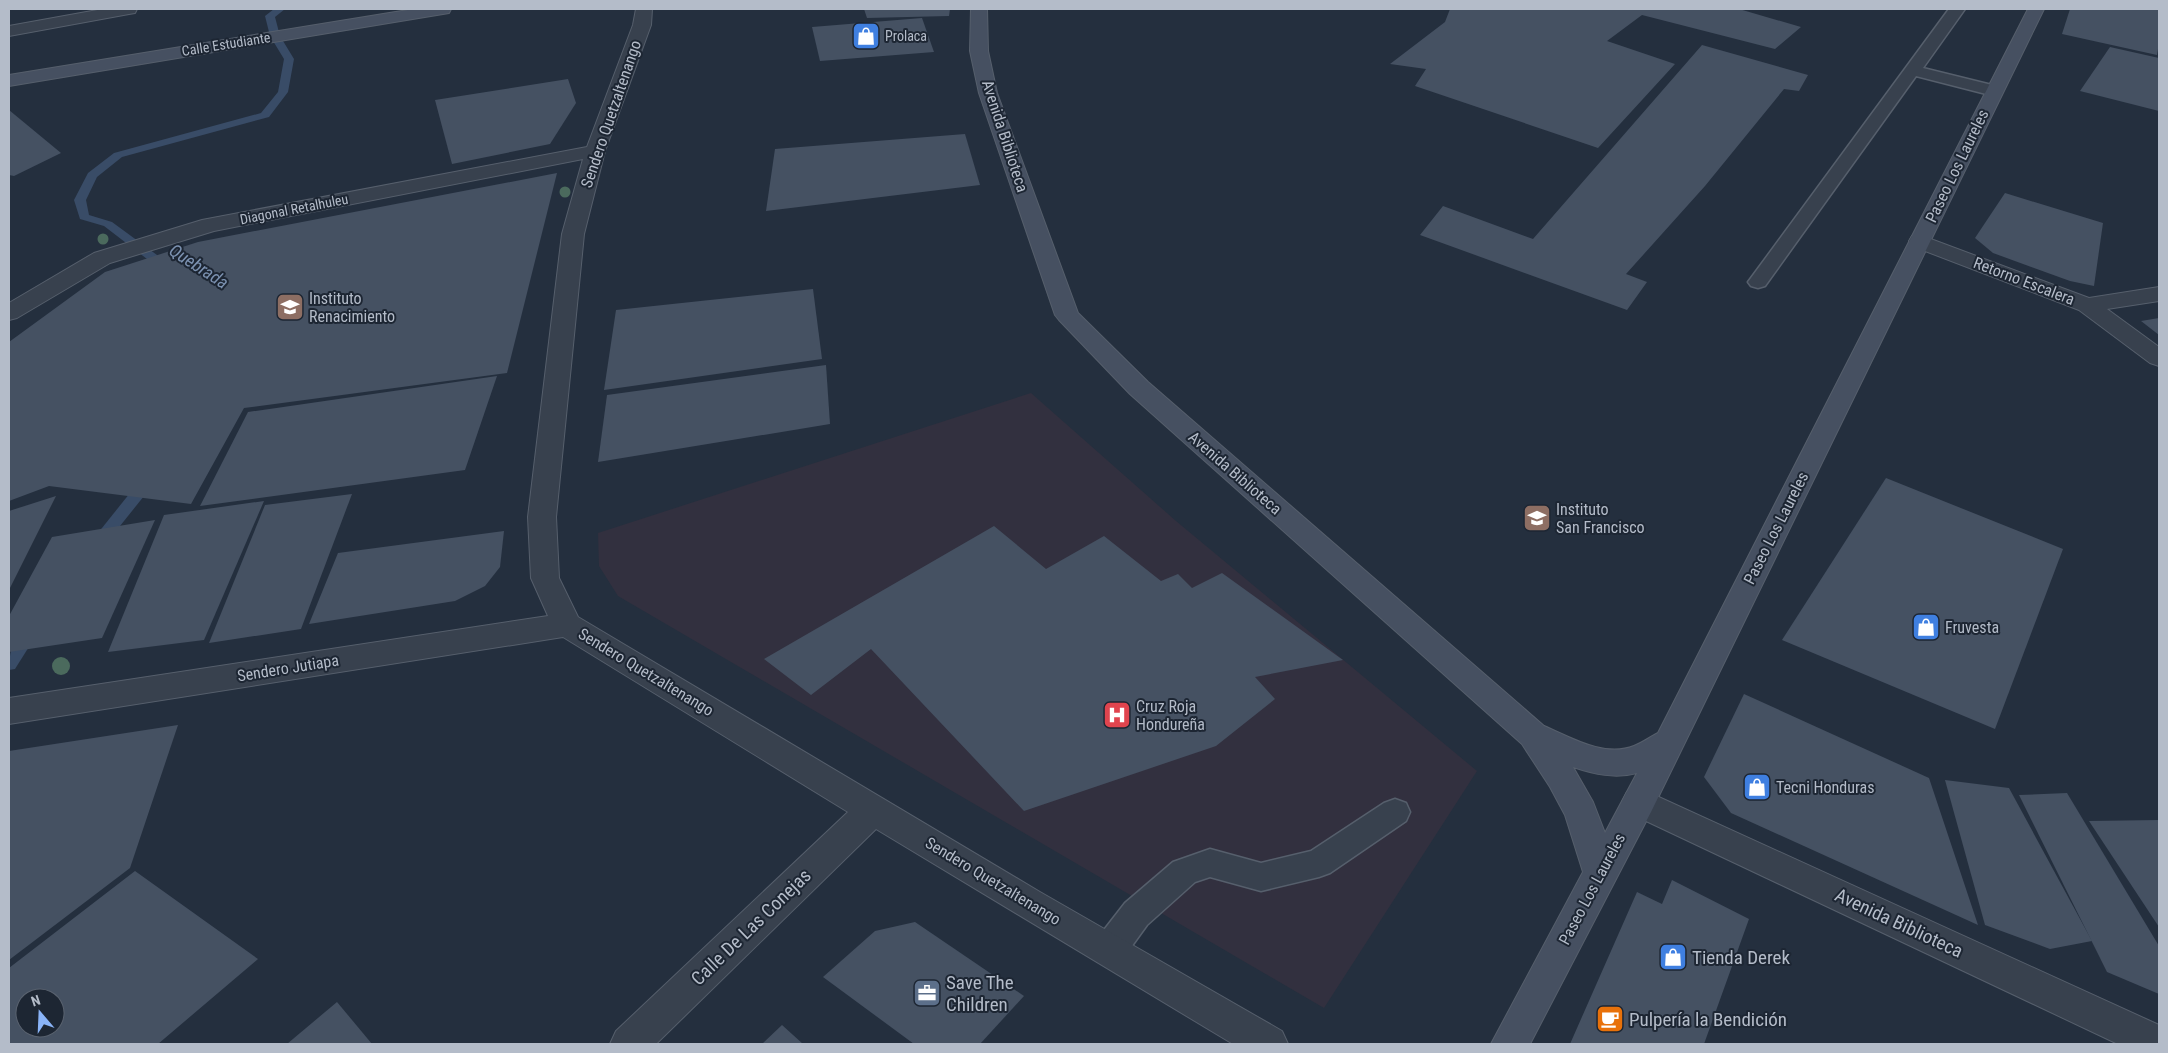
<svg xmlns="http://www.w3.org/2000/svg" width="2168" height="1053" font-family="'Roboto Condensed',sans-serif">
<style>
.medical{fill:#32303f}
.lines{fill:none;stroke-linecap:round;stroke-linejoin:round}
.stream{fill:#394c67;fill-rule:evenodd}
.building{fill:#455162;fill-rule:evenodd}
.lane-casing{stroke:#565f6c;stroke-width:3}
.street-casing{stroke:#565f6c;stroke-width:2}
.secondary-casing{stroke:#565f6c;stroke-width:2}
.lane{fill:#38414e;fill-rule:evenodd}
.street{fill:#38414e;fill-rule:evenodd}
.secondary{fill:#465061;fill-rule:evenodd}
.tree{fill:#4b6a5d}
.labels{text-anchor:middle;dominant-baseline:central;stroke-width:4;stroke-linejoin:round;paint-order:stroke}
.far-poi-label{font-size:14px;fill:#b4bcc9;stroke:#1d2633;text-anchor:start}
.far-street-label{font-size:14px;fill:#b4bcc9;stroke:#1d2633}
.street-label{font-size:16px;fill:#b4bcc9;stroke:#1d2633}
.poi-label{font-size:16px;fill:#b4bcc9;stroke:#1d2633;text-anchor:start}
.water-label{font-size:18px;font-style:italic;fill:#7c92b1;stroke:#1d2633}
.near-street-label{font-size:19px;fill:#b4bcc9;stroke:#1d2633}
.near-poi-label{font-size:19px;fill:#b4bcc9;stroke:#1d2633;text-anchor:start}
</style>
<rect width="100%" height="100%" fill="#242f3e"/>
<path class="medical" d="M 1031,393 L 1176,521 L 1477,771 L 1324,1008 L 618,596 L 599,566 L 598,533 Z"/>
<g class="lines">
<g class="stream">
<path d="M 274,9 L 285,9 L 275,17 L 280,36 L 294,59 L 288,92 L 269,117 L 122,157 L 97,177 L 86,200 L 89,215 L 112,222 L 172,266 L 174,269 L 172,272 L 164,272 L 104,226 L 80,219 L 74,200 L 88,173 L 114,153 L 261,113 L 278,92 L 284,59 L 270,36 L 265,16 Z"/>
<path d="M 147,477 L 152,478 L 154,482 L 152,486 L 104,546 L 99,548 L 94,546 L 91,542 L 94,538 L 142,478 Z"/>
<path d="M 29,628 L 35,630 L 37,634 L 15,669 L 9,670 C 9,655 12,633 29,628 Z"/>
</g>
</g>
<g class="building">
<path d="M 864,9 L 950,9 L 949,16 L 867,18 Z"/>
<path d="M 1450,9 L 1739,9 L 1801,27 L 1775,49 L 1642,15 L 1607,41 L 1675,64 L 1598,148 L 1415,86 L 1426,69 L 1390,64 L 1445,22 Z"/>
<path d="M 2070,9 L 2159,9 L 2159,43 L 2157,55 L 2062,34 Z"/>
<path d="M 922,18 L 934,52 L 820,61 L 812,27 Z"/>
<path d="M 1702,45 L 1808,75 L 1799,91 L 1784,89 L 1705,186 L 1626,274 L 1647,282 L 1627,310 L 1420,235 L 1443,206 L 1533,239 Z"/>
<path d="M 2110,47 L 2159,58 L 2159,111 L 2080,91 Z"/>
<path d="M 568,79 L 576,103 L 550,144 L 452,164 L 435,100 Z"/>
<path d="M 9,110 L 61,153 L 14,176 L 9,175 Z"/>
<path d="M 965,134 L 980,185 L 766,211 L 775,149 Z"/>
<path d="M 557,173 L 507,373 L 244,408 L 191,504 L 49,486 L 9,501 L 9,342 L 105,272 L 198,242 Z"/>
<path d="M 2005,193 L 2103,223 L 2094,286 L 2070,281 L 1993,253 L 1975,238 Z"/>
<path d="M 813,289 L 822,359 L 604,390 L 616,310 Z"/>
<path d="M 2159,318 L 2159,335 L 2141,321 Z"/>
<path d="M 826,365 L 830,424 L 598,462 L 607,395 Z"/>
<path d="M 497,376 L 465,470 L 200,506 L 248,412 Z"/>
<path d="M 1886,478 L 2063,549 L 1995,729 L 1782,640 Z"/>
<path d="M 352,494 L 301,629 L 209,643 L 265,505 Z"/>
<path d="M 56,496 L 9,590 L 9,511 Z"/>
<path d="M 264,501 L 204,640 L 108,652 L 164,515 Z"/>
<path d="M 155,520 L 102,638 L 9,652 L 9,616 L 52,537 Z"/>
<path d="M 994,526 L 1046,569 L 1104,536 L 1161,581 L 1178,574 L 1192,588 L 1222,573 L 1343,660 L 1255,677 L 1275,699 L 1216,746 L 1024,811 L 871,649 L 811,695 L 764,659 Z"/>
<path d="M 504,531 L 500,567 L 485,586 L 455,601 L 309,624 L 338,553 Z"/>
<path d="M 1744,694 L 1929,778 L 1978,925 L 1731,813 L 1704,777 Z"/>
<path d="M 178,725 L 130,868 L 9,960 L 9,751 Z"/>
<path d="M 1945,780 L 2009,788 L 2092,941 L 2050,949 L 1985,925 Z"/>
<path d="M 2067,793 L 2159,946 L 2159,994 L 2107,972 L 2019,795 Z"/>
<path d="M 2159,820 L 2159,927 L 2089,821 Z"/>
<path d="M 135,871 L 258,959 L 158,1044 L 9,1044 L 9,968 ZM 25,998 L 55,998 L 55,1028 L 25,1028 Z"/>
<path d="M 1672,880 L 1749,919 L 1704,1044 L 1570,1044 L 1637,892 L 1662,904 Z"/>
<path d="M 915,922 L 1024,996 L 980,1044 L 914,1044 L 823,977 L 875,931 Z"/>
<path d="M 337,1002 L 372,1044 L 287,1044 Z"/>
<path d="M 782,1025 L 803,1044 L 762,1044 Z"/>
</g>
<g class="lines">
<g class="lane-casing">
<g id="lane">
<path d="M 1949,9 L 1965,9 L 1923,68 L 2000,87 L 2002,91 L 2000,95 L 1994,96 L 1916,76 L 1765,286 L 1758,288 L 1751,286 L 1748,282 L 1751,278 Z"/>
<path d="M 1395,799 L 1406,803 L 1410,812 L 1406,821 L 1330,873 L 1319,877 L 1261,891 L 1210,877 L 1195,882 L 1147,925 L 1121,961 L 1109,966 L 1097,961 L 1093,950 L 1097,939 L 1125,903 L 1173,862 L 1210,849 L 1261,863 L 1311,851 L 1384,803 Z"/>
</g>
</g>
<g class="street-casing">
<g id="street">
<path d="M 103,9 L 137,9 L 135,13 L 129,14 L 9,36 L 9,26 Z"/>
<path d="M 636,9 L 652,9 L 651,25 L 605,151 L 584,234 L 556,517 L 559,578 L 578,617 L 1040,892 L 1282,1031 L 1288,1044 L 1233,1044 L 876,829 L 656,1044 L 610,1044 L 616,1031 L 848,812 L 563,637 L 9,724 L 9,698 L 548,616 L 531,578 L 528,517 L 562,234 L 583,159 L 214,231 L 110,263 L 17,318 L 9,320 L 9,303 L 94,253 L 202,220 L 587,147 L 633,25 Z"/>
<path d="M 1920,235 L 2089,298 L 2159,287 L 2159,301 L 2107,309 L 2159,347 L 2159,366 L 2150,363 L 2079,310 L 1912,246 L 1909,241 L 1912,236 Z"/>
<path d="M 1639,788 L 2159,1025 L 2159,1044 L 2118,1044 L 1627,812 L 1622,802 L 1627,792 Z"/>
</g>
</g>
<g class="secondary-casing">
<g id="secondary">
<path d="M 414,9 L 451,9 L 449,13 L 443,14 L 9,86 L 9,75 Z"/>
<path d="M 971,9 L 987,9 L 988,51 L 997,93 L 1078,313 L 1148,382 L 1544,726 C 1570,737 1604,758 1634,746 C 1642,743 1650,737 1658,733 L 2028,9 L 2044,9 L 1651,812 L 1530,1044 L 1491,1044 L 1583,872 L 1565,815 L 1550,787 L 1522,744 L 1130,394 L 1059,320 L 1055,315 L 979,93 L 970,51 ZM 1573,767 C 1594,774 1615,779 1637,773 L 1605,833 L 1593,802 Z"/>
</g>
</g>
<use href="#lane" class="lane"/>
<use href="#street" class="street"/>
<use href="#secondary" class="secondary"/>
</g>
<g class="tree">
<circle cx="565" cy="192" r="5.5"/>
<circle cx="103" cy="239" r="5.5"/>
<circle cx="61" cy="666" r="9"/>
</g>
<defs>
<g id="shop-square" transform="scale(1.4375)"><rect x="-9" y="-9" width="18" height="18" rx="4" fill="#3f7fe0" stroke="#1d2633"/><path d="M-5-2.5h2.3a2.7 3.5 0 0 1 5.4 0H5L5.5 6h-11ZM-1.5-2.5h3a1.5 2.3 0 0 0-3 0Z" fill="#fff"/></g>
<g id="school-square" transform="scale(1.4375)"><rect x="-9" y="-9" width="18" height="18" rx="4" fill="#8d6e63" stroke="#1d2633"/><path d="M0-5L7-2L0 1L-7-2ZM-4 1L0 2.5L4 1V4Q0 6-4 4Z" fill="#fff"/></g>
<g id="hospital-square" transform="scale(1.4375)"><rect x="-9" y="-9" width="18" height="18" rx="4" fill="#e0444e" stroke="#1d2633"/><path d="M-5-5h3v3.5h4V-5h3V5h-3V1.5h-4V5h-3Z" fill="#fff"/></g>
<g id="office-square" transform="scale(1.4375)"><rect x="-9" y="-9" width="18" height="18" rx="4" fill="#5c6f8a" stroke="#1d2633"/><path d="M-6-3h4V-5.5h4V-3h4V5H-6ZM-1-4.5V-3h2v-1.5ZM-6 0V1H6V0Z" fill="#fff"/></g>
<g id="cafe-square" transform="scale(1.4375)"><rect x="-9" y="-9" width="18" height="18" rx="4" fill="#e8710a" stroke="#1d2633"/><path d="M-5.5-4.5H6V0H3Q3 3.5 0 3.5H-2.5Q-5.5 3.5-5.5 0ZM3-3.2v2h1.7v-2ZM-6 4.5H4V6H-6Z" fill="#fff"/></g>
</defs>
<g fill-rule="evenodd">
<use href="#shop-square" x="866" y="36"/>
<use href="#school-square" x="290" y="307"/>
<use href="#school-square" x="1537" y="518"/>
<use href="#shop-square" x="1926" y="627"/>
<use href="#hospital-square" x="1117" y="715"/>
<use href="#shop-square" x="1757" y="787"/>
<use href="#shop-square" x="1673" y="957"/>
<use href="#office-square" x="927" y="993"/>
<use href="#cafe-square" x="1610" y="1019"/>
</g>
<g class="labels">
<g class="far-poi-label">
<text x="885" y="36">Prolaca</text>
</g>
<g class="far-street-label">
<text transform="translate(226 44) rotate(-9)">Calle Estudiante</text>
<text transform="translate(294 209) rotate(-11)">Diagonal Retalhuleu</text>
</g>
<g class="street-label">
<text transform="translate(611 114) rotate(-71)">Sendero Quetzaltenango</text>
<text transform="translate(1005 136) rotate(72)">Avenida Biblioteca</text>
<text transform="translate(1957 166) rotate(-64)">Paseo Los Laureles</text>
<text transform="translate(2024 281) rotate(21)">Retorno Escalera</text>
<text transform="translate(1235 473) rotate(41)">Avenida Biblioteca</text>
<text transform="translate(1776 528) rotate(-63)">Paseo Los Laureles</text>
<text transform="translate(288 668) rotate(-9)">Sendero Jutiapa</text>
<text transform="translate(646 672) rotate(31)">Sendero Quetzaltenango</text>
<text transform="translate(993 881) rotate(31)">Sendero Quetzaltenango</text>
<text transform="translate(1592 889) rotate(-62)">Paseo Los Laureles</text>
</g>
<g class="poi-label">
<text x="309" y="298">Instituto<tspan x="309" dy="18">Renacimiento</tspan></text>
<text x="1556" y="509">Instituto<tspan x="1556" dy="18">San Francisco</tspan></text>
<text x="1945" y="627">Fruvesta</text>
<text x="1136" y="706">Cruz Roja<tspan x="1136" dy="18">Hondureña</tspan></text>
<text x="1776" y="787">Tecni Honduras</text>
</g>
<g class="water-label">
<text transform="translate(199 266) rotate(33)">Quebrada</text>
</g>
<g class="near-street-label">
<text transform="translate(1899 923) rotate(25)">Avenida Biblioteca</text>
<text transform="translate(751 927) rotate(-44)">Calle De Las Conejas</text>
</g>
<g class="near-poi-label">
<text x="1692" y="957">Tienda Derek</text>
<text x="946" y="982">Save The<tspan x="946" dy="22">Children</tspan></text>
<text x="1629" y="1019">Pulpería la Bendición</text>
</g>
</g>
<rect width="2168" height="1053" fill="none" stroke="#b4bcc9" stroke-width="20"/>
<g transform="translate(40 1013) rotate(341)"><circle r="24" fill="#1d2633" stroke="#59626f"/>
<path d="M0-4L9 19L0 12L-9 19Z" fill="#8ab4f8"/>
<text y="-8" font-size="14" font-weight="bold" text-anchor="middle" fill="#b4bcc9">N</text>
</g>
</svg>
